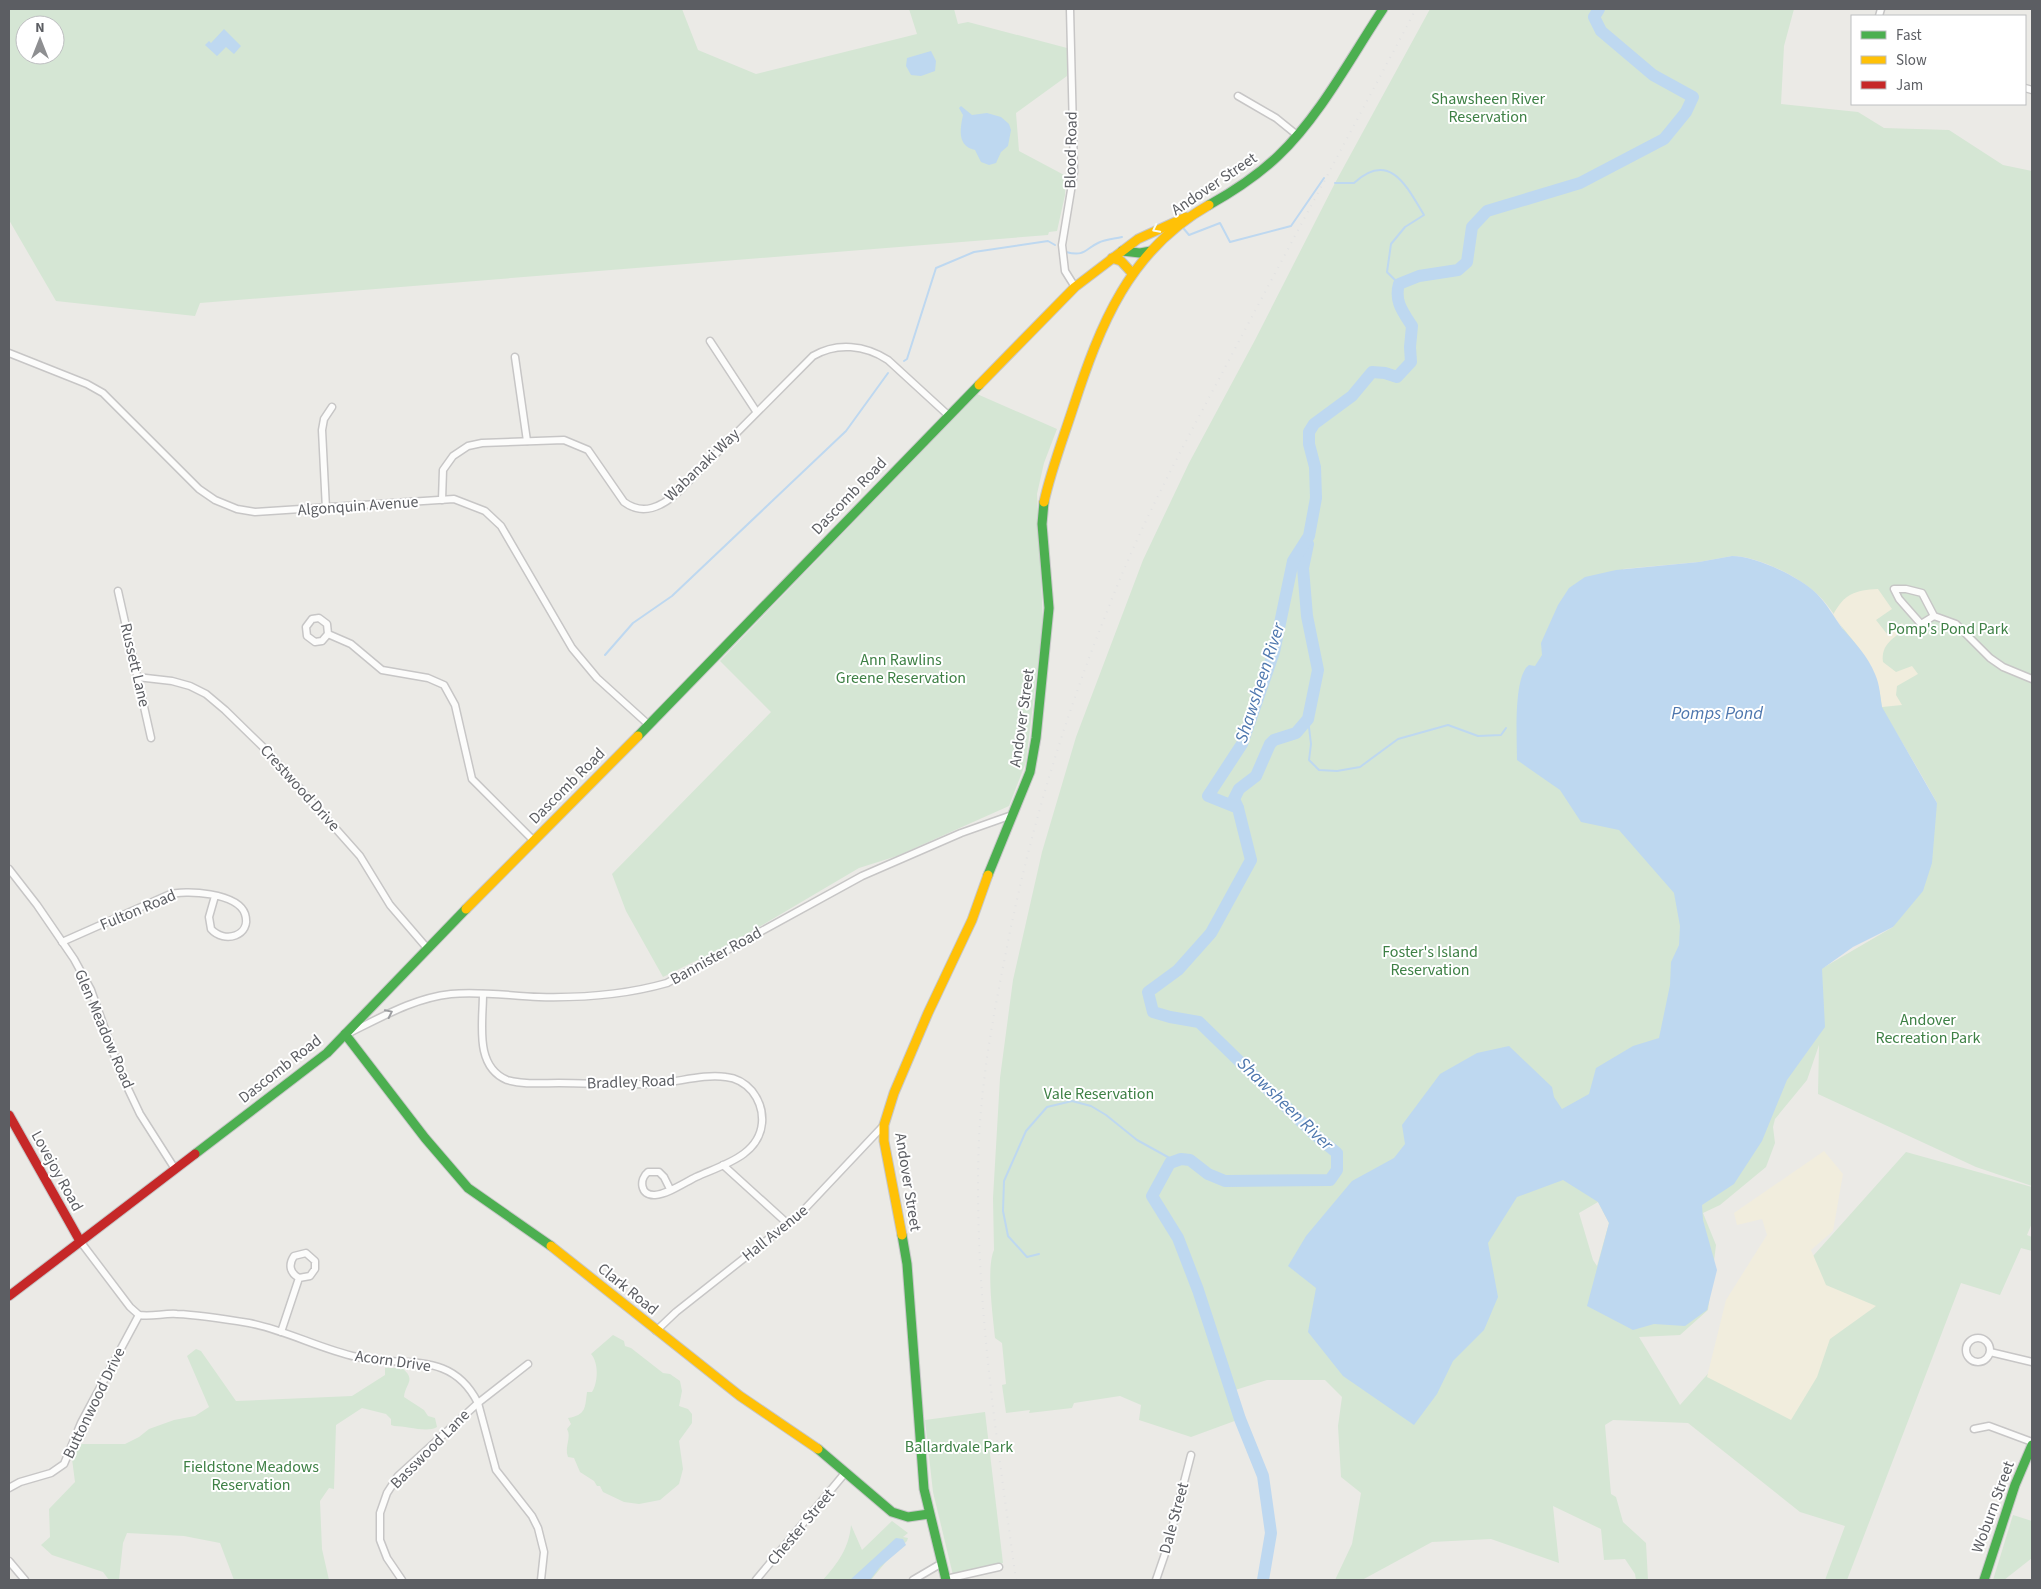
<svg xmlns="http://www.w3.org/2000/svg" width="2041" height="1589" font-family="'Source Sans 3',sans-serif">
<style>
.green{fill:#d5e6d4;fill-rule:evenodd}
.sand{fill:#f1eddd}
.water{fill:#bed8f0}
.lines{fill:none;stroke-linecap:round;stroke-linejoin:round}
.stream{stroke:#bed8f0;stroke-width:2}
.river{stroke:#bed8f0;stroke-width:12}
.street-casing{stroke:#c7c6c6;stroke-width:9}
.fast-casing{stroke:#c7c7c8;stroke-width:11}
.slow-casing{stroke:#c7c7c8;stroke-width:11}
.jam-casing{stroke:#c7c7c8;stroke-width:11}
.street{stroke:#fcfcfb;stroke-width:6}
.fast{stroke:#4caf50;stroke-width:9}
.slow{stroke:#ffc107;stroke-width:9}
.jam{stroke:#c62828;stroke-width:9}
.rail{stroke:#e2e2e2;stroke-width:2;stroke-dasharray:1 6;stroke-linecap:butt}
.oneway{stroke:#f6fbf6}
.oneway2{stroke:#9c9da0}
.labels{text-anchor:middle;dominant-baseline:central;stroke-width:4;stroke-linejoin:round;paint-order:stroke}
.park-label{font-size:16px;fill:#3e8045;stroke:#fff}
.street-label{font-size:16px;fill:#5c5e63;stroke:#fff}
.water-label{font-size:18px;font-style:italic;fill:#4e77ae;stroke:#fff}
</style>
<rect width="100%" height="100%" fill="#ebeae6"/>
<g class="green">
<path d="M 9,9 L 682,9 L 698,50 L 756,74 L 917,34 L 909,9 L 954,9 L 958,24 L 968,22 L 1067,48 L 1067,76 L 1016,113 L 1019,151 L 1066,176 L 1065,195 L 1057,231 L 1049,232 L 1048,235 L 200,303 L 195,316 L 56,301 L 9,220 ZM 25,25 L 55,25 L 55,55 L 25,55 Z"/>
<path d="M 1430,9 L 1794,9 L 1784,46 L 1781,104 L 1858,112 L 1884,128 L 1949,130 L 2003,165 L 2032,171 L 2032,1186 L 1976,1167 L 1818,1094 L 1819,1045 L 1807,1080 L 1775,1119 L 1773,1127 L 1775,1143 L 1766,1167 L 1720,1205 L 1703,1213 L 1716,1245 L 1708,1310 L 1680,1335 L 1639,1337 L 1680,1405 L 1906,1152 L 2032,1187 L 2032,1223 L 2027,1235 L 2032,1237 L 2032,1251 L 2021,1248 L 2000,1295 L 1961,1283 L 1847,1580 L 1825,1580 L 1845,1526 L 1800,1512 L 1688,1423 L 1613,1420 L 1605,1425 L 1611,1494 L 1616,1497 L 1623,1522 L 1646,1543 L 1648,1580 L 1636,1580 L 1635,1574 L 1625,1559 L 1604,1560 L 1601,1529 L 1553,1506 L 1559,1563 L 1491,1539 L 1432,1542 L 1362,1580 L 1335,1580 L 1352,1544 L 1361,1493 L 1341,1477 L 1338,1426 L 1342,1397 L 1325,1380 L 1267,1380 L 1232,1391 L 1240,1419 L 1191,1437 L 1139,1420 L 1141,1405 L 1120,1396 L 1074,1403 L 1072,1408 L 1029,1413 L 1030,1410 L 1006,1413 L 1002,1385 L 1006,1384 L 1002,1343 L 995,1338 C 993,1317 986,1268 994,1250 L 993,1198 L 1000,1078 L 1013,980 L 1042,852 L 1076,737 L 1143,560 L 1189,463 L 1255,340 L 1335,183 ZM 1732,556 C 1758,556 1799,577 1817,594 C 1846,621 1862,673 1881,707 C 1900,739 1919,770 1937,803 L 1893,927 L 1821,969 L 1623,569 L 1699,562 ZM 1598,1202 L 1609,1223 L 1597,1266 L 1593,1260 L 1579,1213 Z"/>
<path d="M 977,394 L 1057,429 L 1044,463 L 1037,494 L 1043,622 L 1026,762 L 1009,806 L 897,856 L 859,868 L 732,943 L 663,977 L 626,911 L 612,874 L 771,712 L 720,661 Z"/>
<path d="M 613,1335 L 624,1341 L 625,1346 L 631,1348 L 663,1373 L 670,1374 L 680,1381 L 682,1391 L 679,1406 L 688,1409 L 692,1414 L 692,1423 L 679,1441 L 683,1469 L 679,1484 L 660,1500 L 639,1504 L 624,1502 L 603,1492 L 600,1486 L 597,1486 L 594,1481 L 580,1472 L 574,1458 L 568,1457 C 564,1447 572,1437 567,1429 L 571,1424 L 568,1418 C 586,1415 585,1408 587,1392 L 592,1392 C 598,1383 599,1363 591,1354 Z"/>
<path d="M 196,1349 L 201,1351 L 236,1401 L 352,1396 L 385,1375 L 385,1368 L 402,1368 C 417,1380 405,1384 404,1397 L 424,1410 L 428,1416 L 435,1418 L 437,1427 C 427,1433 407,1426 394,1426 L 391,1425 L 391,1419 L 386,1414 L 362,1408 L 336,1425 L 334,1489 L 329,1488 L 320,1501 L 322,1549 L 329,1580 L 234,1580 L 220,1543 L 184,1536 L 127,1533 L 123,1543 L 119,1580 L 109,1580 L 103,1572 L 52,1555 L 41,1545 L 50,1537 L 49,1509 L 75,1482 L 72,1459 L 80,1444 L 125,1444 L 139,1437 L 149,1429 L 174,1420 L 195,1416 L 209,1407 L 187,1356 Z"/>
<path d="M 985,1412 L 1003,1563 L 953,1575 L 933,1492 L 925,1420 Z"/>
<path d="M 2013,1515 L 2032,1521 L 2032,1558 L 2004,1580 L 1993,1580 Z"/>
<path d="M 892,1521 L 908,1533 L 903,1537 L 908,1538 L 907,1541 L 889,1558 L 871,1580 L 823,1580 C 838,1563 849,1548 851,1525 L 862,1550 Z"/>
</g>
<g class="sand">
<path d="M 1878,589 L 1892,609 L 1876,620 L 1887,634 L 1902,623 L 1906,628 C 1893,639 1881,644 1883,662 L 1896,672 L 1912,666 L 1918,674 L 1897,686 L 1896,695 L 1902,705 L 1882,707 C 1878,665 1857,647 1833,615 C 1844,594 1855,590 1878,589 Z"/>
<path d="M 1824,1151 L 1843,1174 L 1833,1231 L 1811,1250 L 1826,1285 L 1876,1306 L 1830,1339 L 1817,1377 L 1791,1420 L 1707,1377 L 1726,1300 L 1767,1235 L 1762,1219 L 1737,1225 L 1734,1213 Z"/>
</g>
<g class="water">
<path d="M 224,29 L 241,46 L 234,54 L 226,47 L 217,56 L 205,45 L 209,41 L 211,43 Z"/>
<path d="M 931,51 L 936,61 L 935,71 L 921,76 L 911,75 L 906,66 L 907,58 Z"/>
<path d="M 961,106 L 972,115 L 987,113 L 1001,117 L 1009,124 L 1011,130 L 1008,146 L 1001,152 L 996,163 L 989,165 L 981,162 L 975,150 C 957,146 960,129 963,115 L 959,108 Z"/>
<path d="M 1732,556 C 1756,556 1800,577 1817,594 C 1827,604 1834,617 1842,628 C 1854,642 1868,656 1875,674 C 1880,685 1880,696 1882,707 L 1937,803 L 1932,863 L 1923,891 L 1893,927 L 1853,947 L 1822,969 L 1825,1027 L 1787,1080 L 1762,1141 L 1734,1184 L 1702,1205 L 1703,1220 L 1717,1270 L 1707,1310 L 1685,1326 L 1654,1324 L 1633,1330 L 1587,1306 L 1609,1223 L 1598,1202 L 1563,1180 L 1517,1197 L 1488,1243 L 1498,1297 L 1484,1330 L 1453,1361 L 1437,1394 L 1414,1425 L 1343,1376 L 1308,1332 L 1316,1288 L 1288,1266 L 1306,1236 L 1352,1181 L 1394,1158 L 1405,1144 L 1402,1125 L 1440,1074 L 1477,1053 L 1509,1046 L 1552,1087 L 1554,1097 L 1562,1109 L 1589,1094 L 1596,1068 L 1633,1046 L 1659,1038 L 1670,985 L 1671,962 L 1679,945 L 1680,926 L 1674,893 L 1619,830 L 1581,822 L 1560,790 L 1517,760 C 1517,740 1513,676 1529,665 L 1535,666 L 1542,655 L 1541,643 L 1545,634 L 1558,605 L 1569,588 L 1585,577 L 1616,570 L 1699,562 Z"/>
<path d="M 896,1538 L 903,1539 L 906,1545 L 880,1567 L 870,1580 L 850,1580 Z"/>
</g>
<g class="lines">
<g class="stream">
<path d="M 1335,183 L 1354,183 C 1390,150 1407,187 1424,215 L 1405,227 L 1391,244 L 1387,272 L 1399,284"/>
<path d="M 1184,229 L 1189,235 L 1220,223 L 1230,242 L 1291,226 L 1324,178"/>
<path d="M 1066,252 C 1085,257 1085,249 1098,243 C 1106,239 1114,239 1122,237"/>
<path d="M 904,361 L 907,359 L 936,268 L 974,252 L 1048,241 L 1055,245"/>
<path d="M 605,655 L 633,623 L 672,596 L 846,431 L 888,373"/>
<path d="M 1308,719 L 1311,744 L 1309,760 L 1319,770 L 1337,771 L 1360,767 L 1398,739 L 1448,725 L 1478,736 L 1501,735 L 1506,728"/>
<path d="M 1039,1254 L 1027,1257 L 1008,1236 L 1003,1211 L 1004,1181 L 1026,1131 L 1047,1107 L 1072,1101 L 1091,1106 L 1106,1115 L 1137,1140 L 1175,1161"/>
</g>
<g class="river">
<path d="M 1238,808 L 1234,799 L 1239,789 L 1256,776 L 1270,744 L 1274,740 L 1296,733 L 1308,719 L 1318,670 L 1307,616 L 1303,568 L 1308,544"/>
<path d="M 1263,1580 L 1271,1533 L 1263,1476 L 1240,1419 L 1198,1290 L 1178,1238 L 1152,1196 L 1170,1163 L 1181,1159 L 1190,1160 L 1208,1174 L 1225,1181 L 1330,1180 L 1337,1170 L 1337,1153 L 1313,1133 L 1199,1022 L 1170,1017 L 1153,1012 L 1148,992 L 1178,970 L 1211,933 L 1251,860 L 1238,808 L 1208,796 L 1242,744 L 1274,652 L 1293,561 L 1309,536 L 1316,498 L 1315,467 L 1309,444 L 1309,432 L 1314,424 L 1352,396 L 1372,372 L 1385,373 L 1397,377 L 1411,362 L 1410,347 L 1412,326 C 1403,312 1394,301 1399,284 L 1419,276 L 1458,270 L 1467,262 L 1472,227 L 1487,211 L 1580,183 L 1664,139 L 1686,112 L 1693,97 L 1653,75 L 1601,31 L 1594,17 L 1599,9"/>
</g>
<g class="street-casing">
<g id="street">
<path d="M 1070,9 L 1074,172 L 1062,245 L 1065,271 L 1075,287"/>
<path d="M 1879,16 L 1881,9"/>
<path d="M 2025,88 L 2032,90"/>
<path d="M 1238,96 L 1276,118 L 1297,135"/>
<path d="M 710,341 L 756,411"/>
<path d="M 9,353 L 87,384 L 103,393 L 199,489 L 215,500 L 237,509 L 255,512 L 454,499 L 485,511 L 501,526 L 572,648 L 597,678 L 649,725"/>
<path d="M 515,357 L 527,441"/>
<path d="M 442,500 L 443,470 L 453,456 L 468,446 L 482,443 L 564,440 L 588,450 L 624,502 C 643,516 661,507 677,493 L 813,356 C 837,342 865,345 888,360 L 948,415"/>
<path d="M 326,509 L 322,430 L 324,419 L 332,407"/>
<path d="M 118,591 L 151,738"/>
<path d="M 1934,616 L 1921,624 L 1899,599 L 1894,589 L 1906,589 L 1922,593 L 1934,616 L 1956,624 L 1990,658 L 2003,667 L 2032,679"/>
<path d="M 328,634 L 327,624 L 319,618 L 312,619 L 306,627 L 307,636 L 315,642 L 322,641 L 328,634 L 351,644 L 382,670 L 428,678 L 444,685 L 455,705 L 472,779 L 534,841"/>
<path d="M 137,677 L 172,681 L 190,686 L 206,694 L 225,710 L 264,748 L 360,856 L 390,905 L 427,948"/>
<path d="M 9,869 L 37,905 L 74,959 L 91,990 L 121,1074 L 140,1114 L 175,1169"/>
<path d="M 62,942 L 168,895 C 185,889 238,893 245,914 C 252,936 224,944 211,929 L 209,917 L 215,896"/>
<path d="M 483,994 C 483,1023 474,1066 507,1080 C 523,1085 542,1083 559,1083 C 593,1083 628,1086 662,1083 C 682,1081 705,1074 726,1077 C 736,1078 745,1083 752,1091 C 759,1100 763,1111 762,1123 C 759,1156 722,1165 696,1177 C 684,1183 668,1194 655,1195 C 640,1196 639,1179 648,1172 L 659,1172 L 664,1177 L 670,1189"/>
<path d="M 349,1033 C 382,1017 414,998 451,994 C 480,991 510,996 539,997 C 581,998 625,995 667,983 L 862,876 L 961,833 L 1012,815"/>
<path d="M 723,1165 L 788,1224"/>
<path d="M 80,1241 L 130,1307 L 139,1315 C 152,1317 164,1313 177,1314 C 201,1315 225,1319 249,1323 C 286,1330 320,1349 357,1357 C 404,1368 451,1349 478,1403 L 496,1470 L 532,1516 L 538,1528 L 544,1552 L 541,1580"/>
<path d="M 656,1331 L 676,1312 L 800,1214 L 884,1125"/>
<path d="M 281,1332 L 299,1278 L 310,1276 L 315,1269 L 315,1261 L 306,1253 L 294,1256 C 288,1265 290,1273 299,1278"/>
<circle cx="1978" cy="1350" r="12"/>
<path d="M 1990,1352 L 2032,1362"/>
<path d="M 1974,1429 L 1989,1426 L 2032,1442"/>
<path d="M 9,1488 L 20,1482 L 51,1473 L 64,1464 L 81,1423 L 139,1315"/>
<path d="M 9,1561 L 25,1580"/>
<path d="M 946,1579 L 999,1567"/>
<path d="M 402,1580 L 387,1558 L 380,1540 L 380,1513 L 387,1493 L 398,1476 L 478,1403 L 528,1364"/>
<path d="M 756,1580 L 845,1473"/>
<path d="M 913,1580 L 942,1563"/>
<path d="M 1156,1580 L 1167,1548 L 1191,1455"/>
</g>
</g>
<g class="fast-casing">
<g id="fast">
<path d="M 1209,205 C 1234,191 1258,175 1278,156 C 1320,116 1351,57 1383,9"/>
<path d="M 1122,251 L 1140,253 L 1151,251"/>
<path d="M 638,736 L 979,385"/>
<path d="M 988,875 L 1030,772 L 1036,738 L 1049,608 L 1042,524 L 1044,502"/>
<path d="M 345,1034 L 425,1138 L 468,1188 L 551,1246"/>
<path d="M 195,1154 L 327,1053 L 466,909"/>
<path d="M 902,1235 L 907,1264 L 924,1489 L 946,1580"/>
<path d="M 818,1449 L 892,1512 L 908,1517 L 929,1514"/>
<path d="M 1984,1580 L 2015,1485 L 2032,1445"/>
</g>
</g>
<g class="slow-casing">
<g id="slow">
<path d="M 1112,258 L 1121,261 L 1132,273"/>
<path d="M 979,385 L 1075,287 L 1138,239 L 1186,217"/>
<path d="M 1044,502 C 1051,470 1063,439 1073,408 C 1100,325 1129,250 1209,205"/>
<path d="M 466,909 L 638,736"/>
<path d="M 902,1235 L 884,1141 L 884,1125 L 894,1093 L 928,1013 L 972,920 L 988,875"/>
<path d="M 551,1246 L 740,1396 L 818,1449"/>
</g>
</g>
<g class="jam-casing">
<g id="jam">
<path d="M 9,1115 L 80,1241"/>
<path d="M 9,1296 L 195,1154"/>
</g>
</g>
<use href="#street" class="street"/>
<use href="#fast" class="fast"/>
<use href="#slow" class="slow"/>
<use href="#jam" class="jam"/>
<path class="rail" d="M 1016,1580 C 996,1433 973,1287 979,1139 C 982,1077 993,1017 1005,957 C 1028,836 1064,718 1110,604 C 1145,513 1194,427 1239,341 C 1298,230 1357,120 1416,9"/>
</g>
<defs><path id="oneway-chevron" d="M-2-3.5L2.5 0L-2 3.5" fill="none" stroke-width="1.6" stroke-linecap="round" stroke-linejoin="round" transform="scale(1.25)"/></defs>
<use class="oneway" href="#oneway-chevron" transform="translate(1156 229) rotate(153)"/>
<use class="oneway2" href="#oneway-chevron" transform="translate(389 1013) rotate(-26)"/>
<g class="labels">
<g class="park-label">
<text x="1488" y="99">Shawsheen River<tspan x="1488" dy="18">Reservation</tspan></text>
<text x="1948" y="629">Pomp's Pond Park</text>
<text x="901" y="660">Ann Rawlins<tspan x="901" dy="18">Greene Reservation</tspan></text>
<text x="1430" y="952">Foster's Island<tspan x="1430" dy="18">Reservation</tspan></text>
<text x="1928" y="1020">Andover<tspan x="1928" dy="18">Recreation Park</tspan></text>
<text x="1099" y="1094">Vale Reservation</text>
<text x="959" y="1447">Ballardvale Park</text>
<text x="251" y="1467">Fieldstone Meadows<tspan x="251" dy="18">Reservation</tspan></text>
</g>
<g class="street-label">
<text transform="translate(1071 150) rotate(-89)">Blood Road</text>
<text transform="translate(1214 184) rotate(-34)">Andover Street</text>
<text transform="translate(702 465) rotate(-44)">Wabanaki Way</text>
<text transform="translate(849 496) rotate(-46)">Dascomb Road</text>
<text transform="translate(358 506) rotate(-4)">Algonquin Avenue</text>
<text transform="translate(135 665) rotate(77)">Russett Lane</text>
<text transform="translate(1022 718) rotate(-82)">Andover Street</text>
<text transform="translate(567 786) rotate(-45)">Dascomb Road</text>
<text transform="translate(300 788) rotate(48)">Crestwood Drive</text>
<text transform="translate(138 910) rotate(-23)">Fulton Road</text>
<text transform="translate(716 956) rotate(-29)">Bannister Road</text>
<text transform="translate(104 1029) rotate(67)">Glen Meadow Road</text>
<text transform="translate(280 1069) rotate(-38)">Dascomb Road</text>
<text transform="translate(631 1082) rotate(-2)">Bradley Road</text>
<text transform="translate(57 1171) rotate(61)">Lovejoy Road</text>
<text transform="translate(908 1182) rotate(81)">Andover Street</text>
<text transform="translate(775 1233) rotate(-39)">Hall Avenue</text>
<text transform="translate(628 1289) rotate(39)">Clark Road</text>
<text transform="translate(393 1361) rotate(8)">Acorn Drive</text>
<text transform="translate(94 1403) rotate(-64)">Buttonwood Drive</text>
<text transform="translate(430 1449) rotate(-45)">Basswood Lane</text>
<text transform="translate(1993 1507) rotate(-70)">Woburn Street</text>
<text transform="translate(1174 1518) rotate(-75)">Dale Street</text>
<text transform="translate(801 1527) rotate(-50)">Chester Street</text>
</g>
<g class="water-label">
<text transform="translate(1260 683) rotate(-72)">Shawsheen River</text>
<text x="1717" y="713">Pomps Pond</text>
<text transform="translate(1285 1104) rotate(44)">Shawsheen River</text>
</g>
</g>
<rect width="2041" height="1589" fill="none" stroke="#5c5e63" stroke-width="20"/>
<rect x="1851" y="15" width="175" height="90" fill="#ffffff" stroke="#bebfc1"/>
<rect x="1861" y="31" width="25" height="8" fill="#4caf50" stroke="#bebfc1"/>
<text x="1896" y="40" font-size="15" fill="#5c5e63">Fast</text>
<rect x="1861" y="56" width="25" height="8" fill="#ffc107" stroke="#bebfc1"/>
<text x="1896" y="65" font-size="15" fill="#5c5e63">Slow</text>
<rect x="1861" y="81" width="25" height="8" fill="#c62828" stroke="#bebfc1"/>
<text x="1896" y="90" font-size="15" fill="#5c5e63">Jam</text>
<g transform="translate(40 40)"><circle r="24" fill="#ffffff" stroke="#bebfc1"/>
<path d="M0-4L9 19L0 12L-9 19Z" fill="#8e8f91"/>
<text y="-8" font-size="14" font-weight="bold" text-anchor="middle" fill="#5c5e63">N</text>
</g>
</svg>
